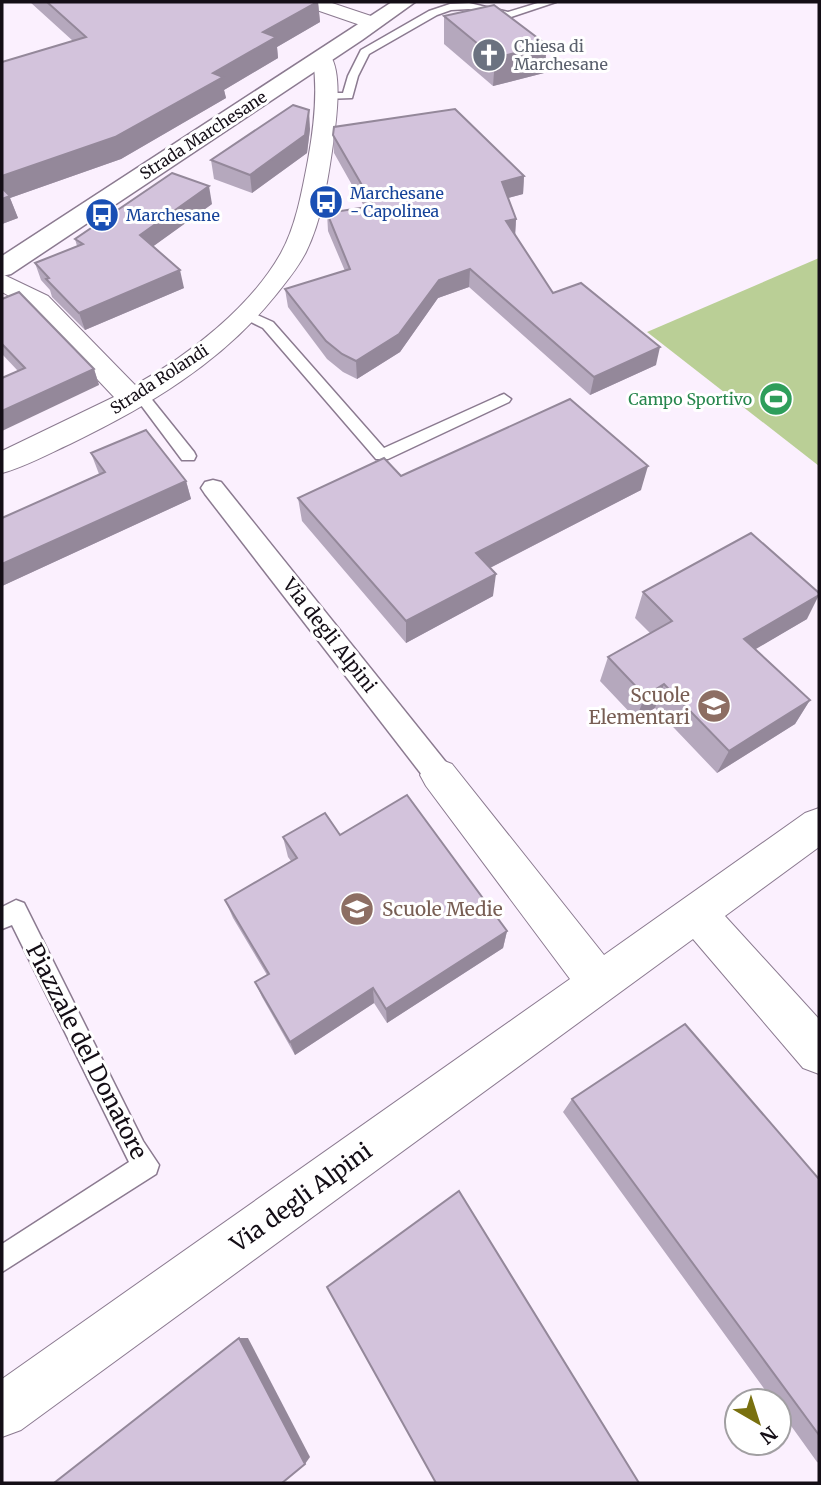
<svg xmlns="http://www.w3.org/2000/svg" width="821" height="1485" font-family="Merriweather,serif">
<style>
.green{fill:#bacf96}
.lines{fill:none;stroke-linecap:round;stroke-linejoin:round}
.service-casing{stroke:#8b7a90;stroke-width:3}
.pedestrian-casing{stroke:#8b7a90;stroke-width:3}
.minor-casing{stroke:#8b7a90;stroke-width:2}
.secondary-casing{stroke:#8b7a90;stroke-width:3}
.service{fill:#fff;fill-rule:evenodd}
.pedestrian{fill:#fff;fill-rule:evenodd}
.minor{fill:#fff;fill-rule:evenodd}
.secondary{fill:#fff;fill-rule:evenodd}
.wall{fill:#b5a8bd}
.shaded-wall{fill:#94889a}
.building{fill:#d3c3dc;stroke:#94889a;stroke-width:2}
.labels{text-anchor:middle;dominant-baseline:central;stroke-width:6;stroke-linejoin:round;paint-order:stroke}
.far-worship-label{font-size:16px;fill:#5b616d;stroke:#fff;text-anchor:start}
.far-street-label{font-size:16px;fill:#140e16;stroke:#fff}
.far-transit-label{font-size:16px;fill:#164399;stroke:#fff;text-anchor:start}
.far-leisure-label{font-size:16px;fill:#27864d;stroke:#fff;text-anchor:end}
.street-label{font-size:19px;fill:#140e16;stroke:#fff}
.education-label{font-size:19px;fill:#785e54;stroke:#fff;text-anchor:end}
.near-street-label{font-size:23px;fill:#140e16;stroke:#fff}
</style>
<rect width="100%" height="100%" fill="#fbf0fe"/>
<path class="green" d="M 819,258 L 819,466 L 647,332 Z"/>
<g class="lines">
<g class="service-casing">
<g id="service">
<path d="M 541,2 L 556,2 L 508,18 L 469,9 L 451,10 L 437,15 L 369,54 L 358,76 L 352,98 L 324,99 L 319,96 L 324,93 L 343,93 L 348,76 L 361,50 L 429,11 L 450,4 L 469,3 L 508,12 Z"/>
<path d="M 246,310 L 273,322 L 384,448 L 499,396 L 504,394 L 511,399 L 509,402 L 388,459 L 376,459 L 263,328 L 241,317 L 239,314 Z"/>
<path d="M 140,389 L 145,391 L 194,452 L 196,456 L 194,460 L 182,460 L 135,397 L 133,394 L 135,391 Z"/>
<path d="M 16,900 L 24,903 L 143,1141 L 159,1165 L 156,1174 L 2,1272 L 2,1244 L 129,1162 L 12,925 L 2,929 L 2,907 Z"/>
</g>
</g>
<g class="pedestrian-casing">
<path id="pedestrian" d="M 213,480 L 221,482 L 449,766 L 453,775 L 449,784 L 439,787 L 429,784 L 205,494 L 201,488 L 205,482 Z"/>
</g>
<g class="minor-casing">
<g id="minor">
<path d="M 303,2 L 329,2 L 380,19 L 383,23 L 373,29 L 366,27 L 305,6 Z"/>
<path d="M 323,53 L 330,55 C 343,74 336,122 333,144 C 328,179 322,220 306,252 C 298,268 286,282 275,296 C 221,363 147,407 70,444 C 48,454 25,467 2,473 L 2,451 L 114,397 L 30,308 L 2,292 L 2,274 L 48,296 L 135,385 C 188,356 251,307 281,253 C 296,226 302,191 308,160 C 314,127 318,93 313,59 L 316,55 Z"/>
<path d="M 439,759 L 452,764 L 604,955 L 805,813 L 819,808 L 819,847 L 725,916 L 819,1019 L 819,1074 L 803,1068 L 693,939 L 21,1430 L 2,1437 L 2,1379 L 570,979 L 426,786 L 420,775 L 426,764 Z"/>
</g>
</g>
<g class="secondary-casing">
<path id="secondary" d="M 392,2 L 415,2 L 362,40 L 11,274 L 2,276 L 2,256 Z"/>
</g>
<use href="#service" class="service"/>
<use href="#pedestrian" class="pedestrian"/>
<use href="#minor" class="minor"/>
<use href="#secondary" class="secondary"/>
</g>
<g class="wall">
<path d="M 30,2 L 318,2 L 320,22 L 277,47 L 278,58 L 224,90 L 226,98 L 121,159 L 10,198 L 18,218 L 2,224 L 2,62 L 73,41 Z"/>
<path d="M 444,16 L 547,45 L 544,73 L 493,86 L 444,44 Z"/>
<path d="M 310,129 L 307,153 L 252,193 L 214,179 L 211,160 Z"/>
<path d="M 333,135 L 524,176 L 523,194 L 508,198 L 516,219 L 515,235 L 553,293 L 656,365 L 590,395 L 469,287 L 438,298 L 400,352 L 357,379 L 343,372 L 327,359 L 288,307 L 285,289 L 345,271 L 328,231 L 327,213 L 365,208 L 334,153 Z"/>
<path d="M 212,204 L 153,246 L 184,288 L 85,330 L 52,297 L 50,290 L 41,280 L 35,263 L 77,246 L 75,239 Z"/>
<path d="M 2,299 L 94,369 L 99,385 L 18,371 L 2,354 Z"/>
<path d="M 91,453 L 186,481 L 191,499 L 2,586 L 2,518 L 99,474 Z"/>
<path d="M 401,476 L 641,490 L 490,568 L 493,596 L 406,643 L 302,521 L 298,498 Z"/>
<path d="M 643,592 L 807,619 L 755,649 L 810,700 L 795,724 L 717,773 L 655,708 L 636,719 L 600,681 L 608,657 L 650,633 L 635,618 Z"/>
<path d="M 340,835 L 507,931 L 503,948 L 387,1023 L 374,1003 L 295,1055 L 262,997 L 255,982 L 267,975 L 233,918 L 225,900 L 291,861 L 288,857 L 283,837 Z"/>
<path d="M 572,1099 L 819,1179 L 819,1463 L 817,1462 L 779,1409 L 779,1401 L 773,1401 L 563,1112 Z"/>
</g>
<g class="shaded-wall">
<path d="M 317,2 L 318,2 L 320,22 L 277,47 L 278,58 L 224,90 L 226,98 L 121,159 L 10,198 L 18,218 L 2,224 L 2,176 L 213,73 L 263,32 Z"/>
<path d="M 547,45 L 544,73 L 493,86 L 495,58 Z"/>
<path d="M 309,110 L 310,129 L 307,153 L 252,193 L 250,175 Z"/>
<path d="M 524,176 L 523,194 L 501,200 L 502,182 Z"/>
<path d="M 209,186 L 212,204 L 144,253 L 140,235 Z"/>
<path d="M 516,219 L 515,237 L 506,221 Z"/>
<path d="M 470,269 L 469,287 L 438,298 L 400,352 L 357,379 L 356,361 L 439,280 Z"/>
<path d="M 180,270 L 184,288 L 85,330 L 79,313 Z"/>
<path d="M 660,347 L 656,365 L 590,395 L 594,377 Z"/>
<path d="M 94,369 L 99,385 L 2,431 L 2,411 Z"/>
<path d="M 648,466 L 641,490 L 474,576 L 476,553 Z"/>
<path d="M 186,481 L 191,499 L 2,586 L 2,564 Z"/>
<path d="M 496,574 L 493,596 L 406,643 L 406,621 Z"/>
<path d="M 819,595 L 807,619 L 732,663 L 744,639 Z"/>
<path d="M 664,684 L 655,708 L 636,719 L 645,696 Z"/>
<path d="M 810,700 L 795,724 L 717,773 L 729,751 Z"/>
<path d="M 507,931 L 503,948 L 387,1023 L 386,1009 Z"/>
<path d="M 373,988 L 374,1003 L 295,1055 L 290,1042 Z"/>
<path d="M 239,1338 L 248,1338 L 310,1457 L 305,1464 Z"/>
</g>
<g class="building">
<path d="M 47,2 L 317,2 L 263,32 L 276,37 L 213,73 L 223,77 L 115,137 L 2,176 L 2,62 L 86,37 Z"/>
<path d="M 494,5 L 547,45 L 495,58 L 444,16 Z"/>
<path d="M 293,105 L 309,110 L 305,135 L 250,175 L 211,160 Z"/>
<path d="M 455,109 L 524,176 L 502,182 L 516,219 L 506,221 L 553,293 L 581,283 L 660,347 L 594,377 L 470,269 L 439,280 L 399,334 L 356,361 L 342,354 L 326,341 L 285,289 L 350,269 L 327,213 L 374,206 L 333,135 L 334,127 Z"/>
<path d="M 172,173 L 209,186 L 140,235 L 180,270 L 79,313 L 46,279 L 49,278 L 35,263 L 83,244 L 75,239 Z"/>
<path d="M 2,188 L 10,196 L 2,199 Z"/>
<path d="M 19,292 L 94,369 L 2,411 L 2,378 L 25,368 L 2,344 L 2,299 Z"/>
<path d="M 570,399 L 648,466 L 476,553 L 496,574 L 406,621 L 298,498 L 384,458 L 401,476 Z"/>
<path d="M 146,430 L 186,481 L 2,564 L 2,518 L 105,472 L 91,453 Z"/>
<path d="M 751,533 L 819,593 L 819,595 L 744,639 L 810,700 L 729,751 L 664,684 L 645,696 L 608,657 L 672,621 L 643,592 Z"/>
<path d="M 407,795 L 507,931 L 386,1009 L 373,988 L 290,1042 L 255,982 L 269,974 L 225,900 L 297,858 L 283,837 L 325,813 L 340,835 Z"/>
<path d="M 685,1024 L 819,1179 L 819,1435 L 572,1099 Z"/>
<path d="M 459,1191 L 639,1483 L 436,1483 L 327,1287 Z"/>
<path d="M 239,1338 L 305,1464 L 282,1483 L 54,1483 Z"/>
</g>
<defs>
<g id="church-disc" transform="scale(1.75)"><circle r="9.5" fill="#6b7280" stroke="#fff"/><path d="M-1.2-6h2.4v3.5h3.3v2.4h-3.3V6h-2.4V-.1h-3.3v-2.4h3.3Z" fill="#fff"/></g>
<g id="bus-disc" transform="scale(1.75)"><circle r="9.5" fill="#1a4fb4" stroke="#fff"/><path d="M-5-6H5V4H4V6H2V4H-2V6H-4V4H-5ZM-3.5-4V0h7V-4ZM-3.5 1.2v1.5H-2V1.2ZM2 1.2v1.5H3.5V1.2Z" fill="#fff"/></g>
<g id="stadium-disc" transform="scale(1.75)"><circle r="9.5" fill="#2e9e5b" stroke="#fff"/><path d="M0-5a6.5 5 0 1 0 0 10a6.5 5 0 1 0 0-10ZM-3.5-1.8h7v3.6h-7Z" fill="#fff"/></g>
<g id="school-disc" transform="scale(1.75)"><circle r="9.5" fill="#8d6e63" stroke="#fff"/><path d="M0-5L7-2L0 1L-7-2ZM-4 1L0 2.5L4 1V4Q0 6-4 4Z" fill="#fff"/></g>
</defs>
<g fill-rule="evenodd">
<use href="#church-disc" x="489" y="55"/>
<use href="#bus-disc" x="326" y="202"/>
<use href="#bus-disc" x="102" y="215"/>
<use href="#stadium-disc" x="776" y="399"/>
<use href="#school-disc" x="714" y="706"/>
<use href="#school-disc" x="357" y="909"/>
</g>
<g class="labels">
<g class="far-worship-label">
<text x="514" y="46">Chiesa di<tspan x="514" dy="18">Marchesane</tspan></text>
</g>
<g class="far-street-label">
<text transform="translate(203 135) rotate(-33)">Strada Marchesane</text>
<text transform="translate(159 379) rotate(-33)">Strada Rolandi</text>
</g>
<g class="far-transit-label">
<text x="350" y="193">Marchesane<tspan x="350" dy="18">- Capolinea</tspan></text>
<text x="126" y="215">Marchesane</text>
</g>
<g class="far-leisure-label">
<text x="752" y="399">Campo Sportivo</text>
</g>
<g class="street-label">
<text transform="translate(330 635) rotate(52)">Via degli Alpini</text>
</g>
<g class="education-label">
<text x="690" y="695">Scuole<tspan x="690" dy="22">Elementari</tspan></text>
<text x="382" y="909" text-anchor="start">Scuole Medie</text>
</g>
<g class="near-street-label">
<text transform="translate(87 1051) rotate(63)">Piazzale del Donatore</text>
<text transform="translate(301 1197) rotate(-36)">Via degli Alpini</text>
</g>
</g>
<rect width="821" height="1485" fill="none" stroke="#140e16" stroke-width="7"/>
<g transform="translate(758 1422) rotate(141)"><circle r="33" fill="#ffffff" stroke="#a19fa2" stroke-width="2"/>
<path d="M0-5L12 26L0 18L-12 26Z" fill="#79700f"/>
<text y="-10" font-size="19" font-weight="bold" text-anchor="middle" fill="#140e16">N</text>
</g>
</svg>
